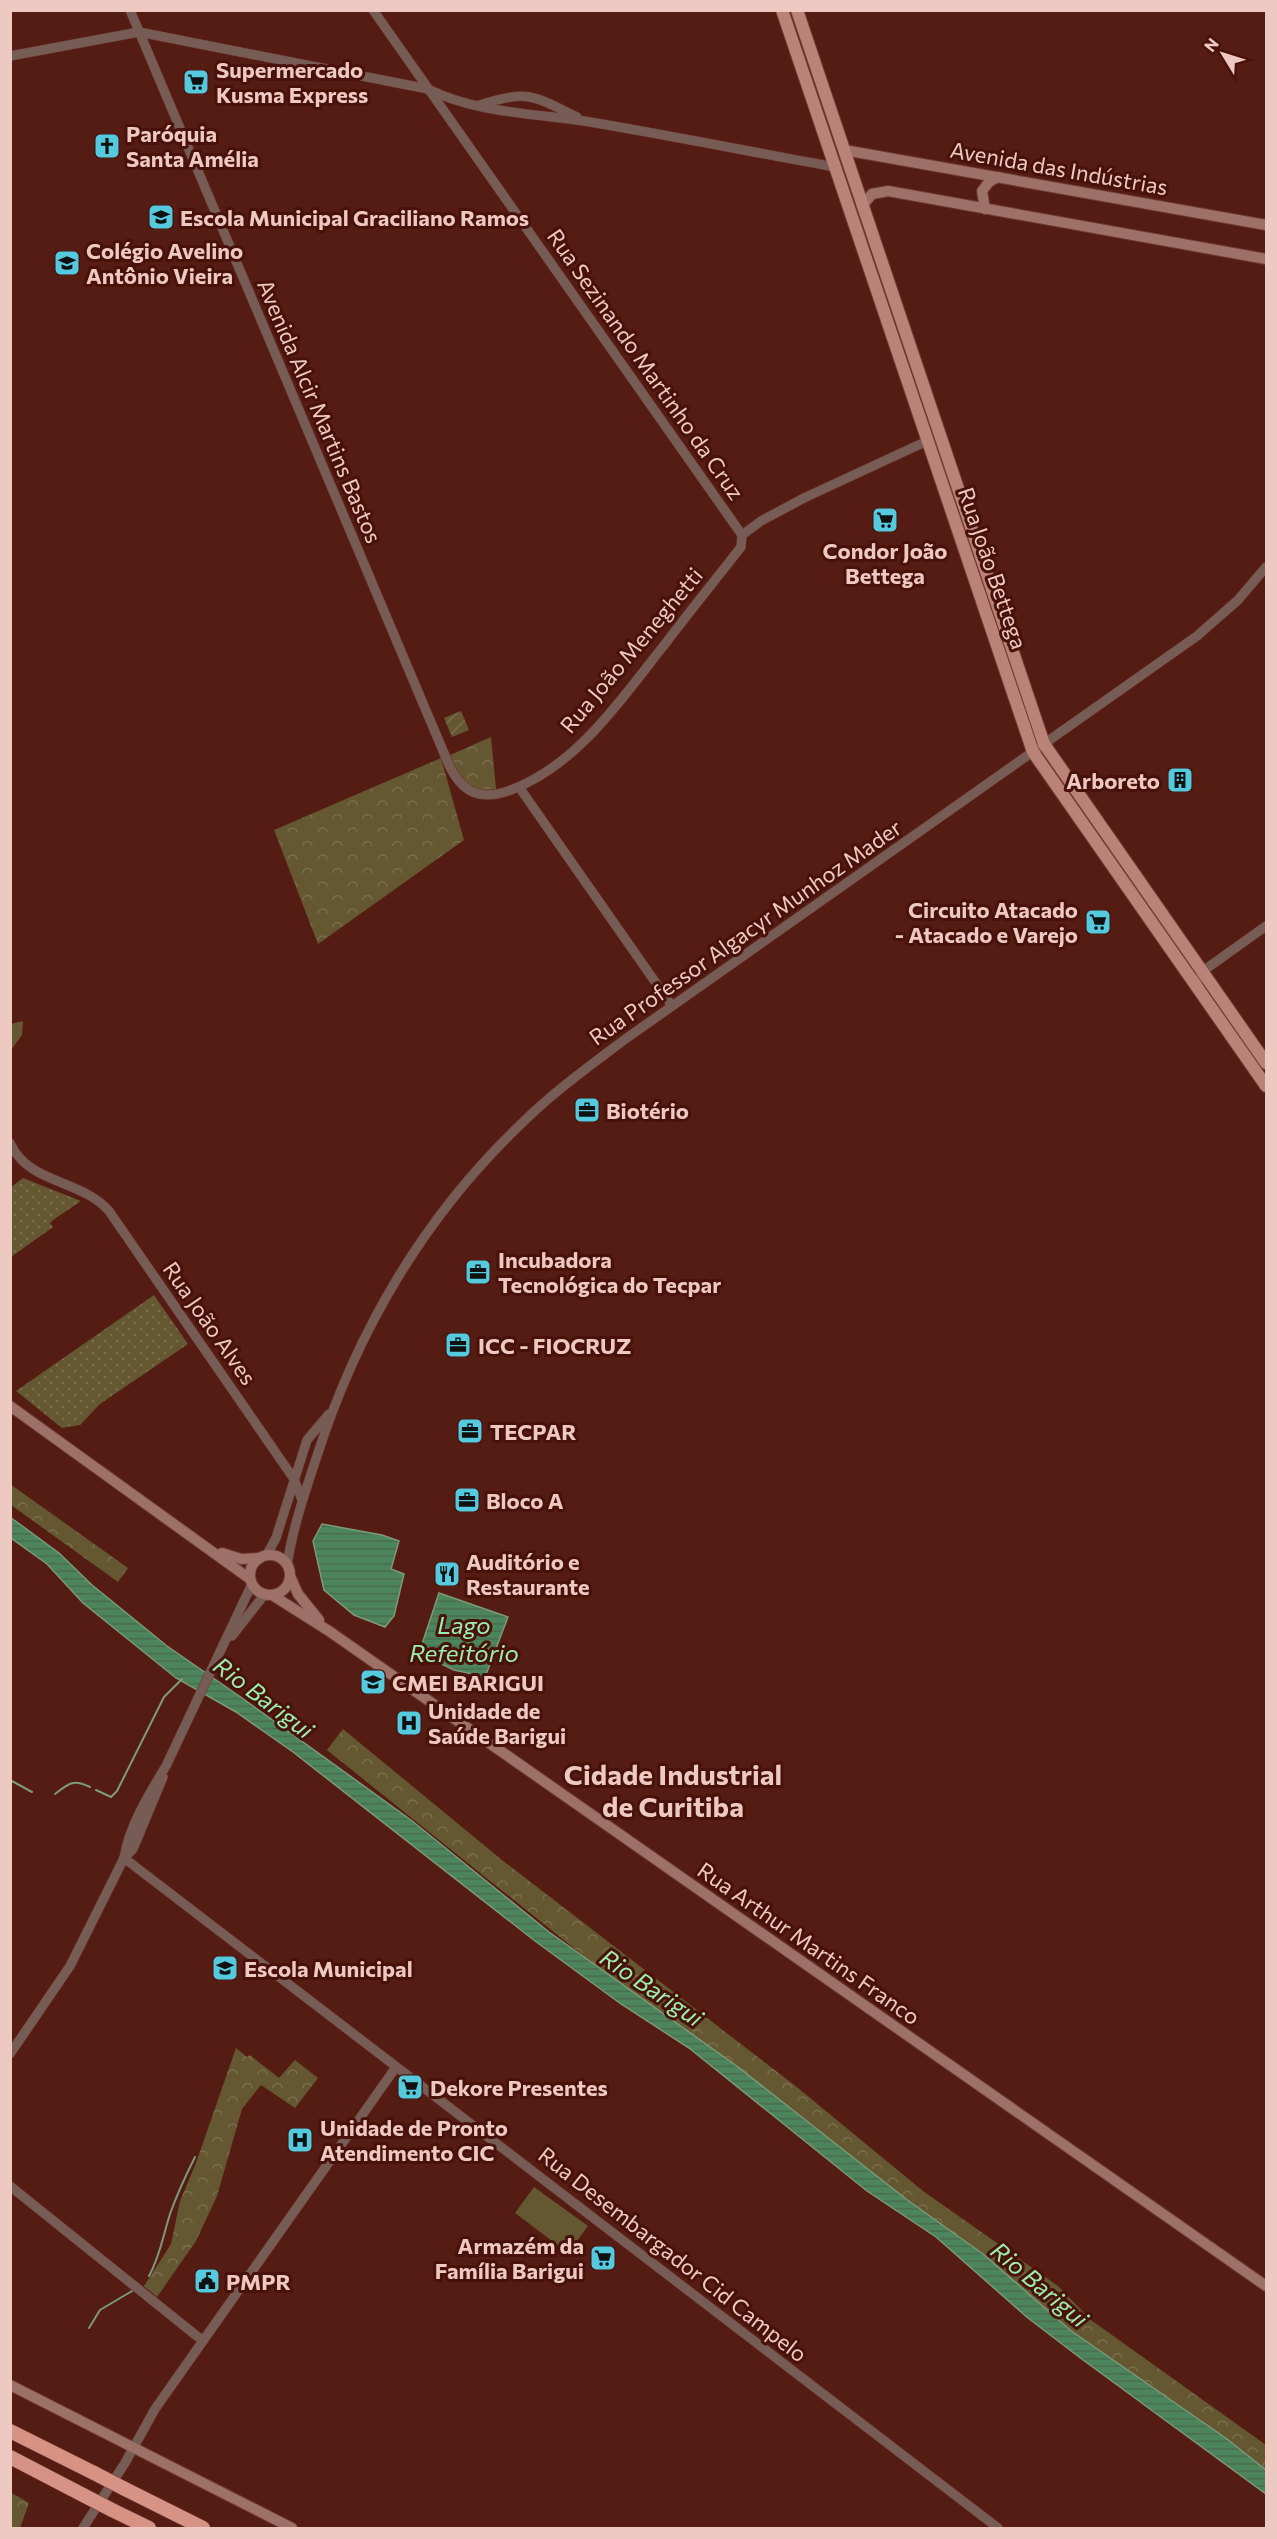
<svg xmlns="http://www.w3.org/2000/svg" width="1277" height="2539" font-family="Commissioner,sans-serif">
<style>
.grass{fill:url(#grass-dots)}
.park{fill:url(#park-crowns)}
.garden{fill:url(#garden-furrows)}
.pitch{fill:#645731}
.water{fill:url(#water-rules);stroke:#7d997a;stroke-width:1.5}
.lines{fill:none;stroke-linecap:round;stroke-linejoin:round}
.stream{stroke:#7d997a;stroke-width:2}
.tertiary-casing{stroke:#703b32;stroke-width:10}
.secondary-casing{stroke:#703b32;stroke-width:12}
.primary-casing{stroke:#703b32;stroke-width:14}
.motorway-casing{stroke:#703b32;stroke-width:15}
.tertiary{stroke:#775b55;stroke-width:9}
.secondary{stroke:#9d7168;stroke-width:10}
.primary{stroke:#bb8277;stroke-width:12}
.motorway{stroke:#d69285;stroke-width:14}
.motorway-bridge-casing{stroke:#703b32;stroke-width:15;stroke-linecap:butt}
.motorway-bridge{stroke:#d69285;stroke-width:14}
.labels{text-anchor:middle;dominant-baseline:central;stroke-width:6;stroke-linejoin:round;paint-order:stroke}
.poi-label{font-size:22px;font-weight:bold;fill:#eec9c2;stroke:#481109;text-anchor:start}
.street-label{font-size:22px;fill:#eec9c2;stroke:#481109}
.water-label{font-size:24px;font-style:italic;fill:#9beeb0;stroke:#481109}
.district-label{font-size:28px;font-weight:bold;fill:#eec9c2;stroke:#481109}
</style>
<defs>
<pattern id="grass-dots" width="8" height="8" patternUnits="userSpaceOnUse" patternTransform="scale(1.5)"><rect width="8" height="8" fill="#645731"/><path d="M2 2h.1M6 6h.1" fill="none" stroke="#7a6e4d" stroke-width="1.8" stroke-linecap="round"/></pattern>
<pattern id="park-crowns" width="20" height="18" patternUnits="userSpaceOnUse" patternTransform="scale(1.5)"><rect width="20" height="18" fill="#645731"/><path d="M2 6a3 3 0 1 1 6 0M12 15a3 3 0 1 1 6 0" fill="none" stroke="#7a6e4d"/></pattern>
<pattern id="garden-furrows" width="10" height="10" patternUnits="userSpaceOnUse" patternTransform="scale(1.5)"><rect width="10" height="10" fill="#645731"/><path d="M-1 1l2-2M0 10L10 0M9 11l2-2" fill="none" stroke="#7a6e4d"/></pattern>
<pattern id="water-rules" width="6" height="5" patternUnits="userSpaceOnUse" patternTransform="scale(1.5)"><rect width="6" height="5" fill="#4c855b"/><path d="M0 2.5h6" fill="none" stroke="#4a6b4f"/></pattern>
</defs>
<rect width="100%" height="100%" fill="#541c13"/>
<g class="grass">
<path d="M 23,1178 L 81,1201 L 53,1220 L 50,1223 L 53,1227 L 11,1257 L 11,1187 Z"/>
<path d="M 154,1295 L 188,1344 L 100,1404 L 80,1425 L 62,1428 L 16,1391 Z"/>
</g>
<g class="park">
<path d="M 491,737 L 496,789 C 469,794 460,778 450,755 Z"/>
<path d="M 441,758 L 464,840 L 318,944 L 274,830 Z"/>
<path d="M 23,1021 L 22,1035 L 11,1050 L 11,1024 Z"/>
<path d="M 10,1484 L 128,1568 L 118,1582 L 11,1505 Z"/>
<path d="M 343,1729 L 502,1860 L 798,2088 L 923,2191 L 1058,2286 L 1091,2320 L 1266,2445 L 1266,2470 L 1227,2439 L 1070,2330 L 983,2254 L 906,2199 L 738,2067 L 586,1958 L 327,1750 Z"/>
<path d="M 236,2048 L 247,2057 L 250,2055 L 279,2078 L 295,2060 L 318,2078 L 295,2108 L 261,2085 L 242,2109 L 217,2196 L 196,2241 L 157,2297 L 144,2286 L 171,2244 L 180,2201 L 196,2163 Z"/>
<path d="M 10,2492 L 29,2503 L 20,2528 L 11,2528 Z"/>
</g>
<path class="garden" d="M 461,711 L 469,730 L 452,737 L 444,718 Z"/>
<path class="pitch" d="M 534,2187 L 588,2226 L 568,2253 L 515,2213 Z"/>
<g class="water">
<path d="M 10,1517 L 59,1553 L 92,1585 L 167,1646 L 242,1698 L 411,1820 L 549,1932 L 738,2067 L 906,2199 L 983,2254 L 1070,2330 L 1227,2439 L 1266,2470 L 1266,2494 L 1079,2357 L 1028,2318 L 936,2237 L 867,2191 L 689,2048 L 621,2004 L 535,1941 L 293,1752 L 236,1712 L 176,1678 L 83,1603 L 47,1564 L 11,1538 Z"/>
<path d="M 322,1524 L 382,1535 L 399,1541 L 391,1569 L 404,1574 L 394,1616 L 385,1627 L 354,1615 L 324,1590 L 313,1541 Z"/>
<path d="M 439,1593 L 508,1617 L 484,1680 L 473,1674 L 454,1670 L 419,1653 Z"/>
</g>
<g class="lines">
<g class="stream">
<path d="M 10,1780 L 32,1792"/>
<path d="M 96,1790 L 111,1797 L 117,1791 L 164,1697 L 182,1679"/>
<path d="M 55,1794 C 69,1783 73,1779 90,1787"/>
<path d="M 149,2276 C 160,2256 163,2236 170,2214 C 177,2194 186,2175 195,2157"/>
<path d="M 89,2328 L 100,2310 L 132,2291"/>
</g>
<g class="tertiary-casing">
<g id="tertiary">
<path d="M 130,10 L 449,765 C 463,794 481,801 511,790 C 579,764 621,699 665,644 C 690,611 716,579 741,547 L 742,535"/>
<path d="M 373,10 L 742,535"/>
<path d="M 10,56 L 139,32 L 428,89 C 476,113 532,113 584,121 C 668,135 752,152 835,167"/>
<path d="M 480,105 C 529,89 533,96 577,117"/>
<path d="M 742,535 L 761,521 L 804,498 L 927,441"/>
<path d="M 519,787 L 672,1006"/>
<path d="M 1196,986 L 1203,971 L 1266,926"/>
<path d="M 10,1143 C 28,1184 81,1179 109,1211 L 294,1479 L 302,1500"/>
<path d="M 266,1556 L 276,1538 L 307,1440 L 329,1414"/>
<path d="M 287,1565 C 293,1527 305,1492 317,1456 C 357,1331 424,1217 519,1126 C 551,1094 588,1067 624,1040 L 1197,636 L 1238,600 L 1266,567"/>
<path d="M 232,1636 L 264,1595"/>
<path d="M 124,1858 L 998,2528"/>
<path d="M 124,1858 L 133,1849 L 163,1777"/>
<path d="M 10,2054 L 70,1966 L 124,1858 C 129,1826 149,1794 166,1766 L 252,1584"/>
<path d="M 10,2186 L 203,2341"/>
<path d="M 83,2528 L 125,2463 L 155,2409 L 396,2067"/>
</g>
</g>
<g class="secondary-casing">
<g id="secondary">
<path d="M 844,150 L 1266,225"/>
<path d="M 863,205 L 872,194 L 888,191 L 1266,259"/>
<path d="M 985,209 L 982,191 L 989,182 L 998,177"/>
<path d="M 10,1406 L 250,1579"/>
<path d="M 222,1553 L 241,1559 L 260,1558"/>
<circle cx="270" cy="1575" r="20"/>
<path d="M 290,1576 L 298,1594 L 319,1620"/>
<path d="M 272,1595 L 329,1631 L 1266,2286"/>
<path d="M 10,2385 L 292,2528"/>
</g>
</g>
<g class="primary-casing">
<g id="primary">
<path d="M 782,10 L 1033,752 L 1266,1086"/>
<path d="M 797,10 L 1044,744 L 1266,1063"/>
</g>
</g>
<g class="motorway-casing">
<g id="motorway">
<path d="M 10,2431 L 94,2473"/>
<path d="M 10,2457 L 83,2495"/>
<path d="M 125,2489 L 203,2528"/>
<path d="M 112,2510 L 149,2528"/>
</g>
</g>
<use href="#tertiary" class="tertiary"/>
<use href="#secondary" class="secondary"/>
<use href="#primary" class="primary"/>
<use href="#motorway" class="motorway"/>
<g class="motorway-bridge-casing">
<g id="motorway-bridge">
<path d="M 94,2473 L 125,2489"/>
<path d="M 83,2495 L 112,2510"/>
</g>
</g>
<use href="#motorway-bridge" class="motorway-bridge"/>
</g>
<defs>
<g id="supermarket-square" transform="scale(1.35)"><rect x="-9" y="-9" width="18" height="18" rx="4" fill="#55cadf" stroke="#481109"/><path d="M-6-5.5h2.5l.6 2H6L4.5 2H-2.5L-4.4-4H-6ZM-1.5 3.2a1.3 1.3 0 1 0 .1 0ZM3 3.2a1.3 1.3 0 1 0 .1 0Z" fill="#111"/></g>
<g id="church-square" transform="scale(1.35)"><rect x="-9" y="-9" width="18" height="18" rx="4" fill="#55cadf" stroke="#481109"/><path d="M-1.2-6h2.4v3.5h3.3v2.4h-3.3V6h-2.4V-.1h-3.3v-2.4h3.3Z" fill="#111"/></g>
<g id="school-square" transform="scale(1.35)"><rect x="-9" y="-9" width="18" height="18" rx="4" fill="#55cadf" stroke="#481109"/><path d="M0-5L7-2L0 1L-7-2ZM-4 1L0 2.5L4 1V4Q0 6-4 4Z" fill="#111"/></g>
<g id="building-square" transform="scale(1.35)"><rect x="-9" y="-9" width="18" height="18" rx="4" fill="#55cadf" stroke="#481109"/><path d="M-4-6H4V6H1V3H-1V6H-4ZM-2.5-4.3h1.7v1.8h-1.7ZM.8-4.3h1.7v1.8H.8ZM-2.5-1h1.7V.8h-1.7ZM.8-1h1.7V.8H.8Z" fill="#111"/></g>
<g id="office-square" transform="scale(1.35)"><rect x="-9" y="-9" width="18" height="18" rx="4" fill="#55cadf" stroke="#481109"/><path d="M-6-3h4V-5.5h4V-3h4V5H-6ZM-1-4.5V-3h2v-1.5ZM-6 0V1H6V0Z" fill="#111"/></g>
<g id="restaurant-square" transform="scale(1.35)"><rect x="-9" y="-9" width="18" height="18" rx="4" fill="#55cadf" stroke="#481109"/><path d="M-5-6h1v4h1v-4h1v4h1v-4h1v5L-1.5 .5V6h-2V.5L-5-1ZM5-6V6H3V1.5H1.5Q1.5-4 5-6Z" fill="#111"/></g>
<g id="hospital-square" transform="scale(1.35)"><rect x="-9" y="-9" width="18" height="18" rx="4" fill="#55cadf" stroke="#481109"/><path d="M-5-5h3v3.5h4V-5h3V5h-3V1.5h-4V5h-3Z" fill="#111"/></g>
<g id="civic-square" transform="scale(1.35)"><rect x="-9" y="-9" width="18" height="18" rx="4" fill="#55cadf" stroke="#481109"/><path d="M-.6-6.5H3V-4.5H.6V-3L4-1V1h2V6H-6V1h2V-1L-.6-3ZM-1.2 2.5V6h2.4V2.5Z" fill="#111"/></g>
</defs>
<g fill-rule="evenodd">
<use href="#supermarket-square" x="196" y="82"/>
<use href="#church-square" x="107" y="146"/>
<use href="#school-square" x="161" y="217"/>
<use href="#school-square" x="67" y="263"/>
<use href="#supermarket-square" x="885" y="520"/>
<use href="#building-square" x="1180" y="780"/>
<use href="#supermarket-square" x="1098" y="922"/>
<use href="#office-square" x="587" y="1110"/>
<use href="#office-square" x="478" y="1272"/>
<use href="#office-square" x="458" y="1345"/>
<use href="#office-square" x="470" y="1431"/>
<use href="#office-square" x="467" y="1500"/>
<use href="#restaurant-square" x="447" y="1574"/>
<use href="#school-square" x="373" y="1682"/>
<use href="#hospital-square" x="409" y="1723"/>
<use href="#school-square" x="225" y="1968"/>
<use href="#supermarket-square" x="410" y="2087"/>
<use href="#hospital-square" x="300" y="2140"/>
<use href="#supermarket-square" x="603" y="2258"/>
<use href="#civic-square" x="207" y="2281"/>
</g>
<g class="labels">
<g class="poi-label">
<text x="216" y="69">Supermercado<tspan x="216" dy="25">Kusma Express</tspan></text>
<text x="126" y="133">Paróquia<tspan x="126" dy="25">Santa Amélia</tspan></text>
<text x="180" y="217">Escola Municipal Graciliano Ramos</text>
<text x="86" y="250">Colégio Avelino<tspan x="86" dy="25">Antônio Vieira</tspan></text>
<text x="885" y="550" text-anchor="middle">Condor João<tspan x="885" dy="25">Bettega</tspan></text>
<text x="1160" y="780" text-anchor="end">Arboreto</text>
<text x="1078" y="909" text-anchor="end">Circuito Atacado<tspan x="1078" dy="25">- Atacado e Varejo</tspan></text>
<text x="606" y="1110">Biotério</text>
<text x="498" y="1259">Incubadora<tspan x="498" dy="25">Tecnológica do Tecpar</tspan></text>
<text x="478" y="1345">ICC - FIOCRUZ</text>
<text x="490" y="1431">TECPAR</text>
<text x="486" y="1500">Bloco A</text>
<text x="466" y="1561">Auditório e<tspan x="466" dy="25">Restaurante</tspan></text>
<text x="392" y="1682">CMEI BARIGUI</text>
<text x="428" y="1710">Unidade de<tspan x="428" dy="25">Saúde Barigui</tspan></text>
<text x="244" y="1968">Escola Municipal</text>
<text x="430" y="2087">Dekore Presentes</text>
<text x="320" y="2127">Unidade de Pronto<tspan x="320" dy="25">Atendimento CIC</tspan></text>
<text x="584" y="2245" text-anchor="end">Armazém da<tspan x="584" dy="25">Família Barigui</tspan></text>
<text x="226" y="2281">PMPR</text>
</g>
<g class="street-label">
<text transform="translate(1059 168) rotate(10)">Avenida das Indústrias</text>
<text transform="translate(646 364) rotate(55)">Rua Sezinando Martinho da Cruz</text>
<text transform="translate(320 411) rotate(67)">Avenida Alcir Martins Bastos</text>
<text transform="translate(993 568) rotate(71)">Rua João Bettega</text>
<text transform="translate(631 650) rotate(-50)">Rua João Meneghetti</text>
<text transform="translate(745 932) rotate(-35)">Rua Professor Algacyr Munhoz Mader</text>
<text transform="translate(210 1323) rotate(55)">Rua João Alves</text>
<text transform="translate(809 1943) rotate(35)">Rua Arthur Martins Franco</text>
<text transform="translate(673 2254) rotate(38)">Rua Desembargador Cid Campelo</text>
</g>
<g class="water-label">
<text x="464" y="1624">Lago<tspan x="464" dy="28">Refeitório</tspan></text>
<text transform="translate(264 1697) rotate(37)">Rio Barigui</text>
<text transform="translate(652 1987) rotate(34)">Rio Barigui</text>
<text transform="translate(1040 2284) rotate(40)">Rio Barigui</text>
</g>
<g class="district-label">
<text x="673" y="1774">Cidade Industrial<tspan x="673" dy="32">de Curitiba</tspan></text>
</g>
</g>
<rect width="1277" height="2539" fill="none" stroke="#eec9c2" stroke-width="24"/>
<g transform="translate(1223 54) rotate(308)" stroke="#481109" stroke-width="4.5" paint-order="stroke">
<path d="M0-4.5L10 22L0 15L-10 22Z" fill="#eec9c2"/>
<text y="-9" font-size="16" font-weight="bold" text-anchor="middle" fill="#eec9c2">N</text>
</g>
</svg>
